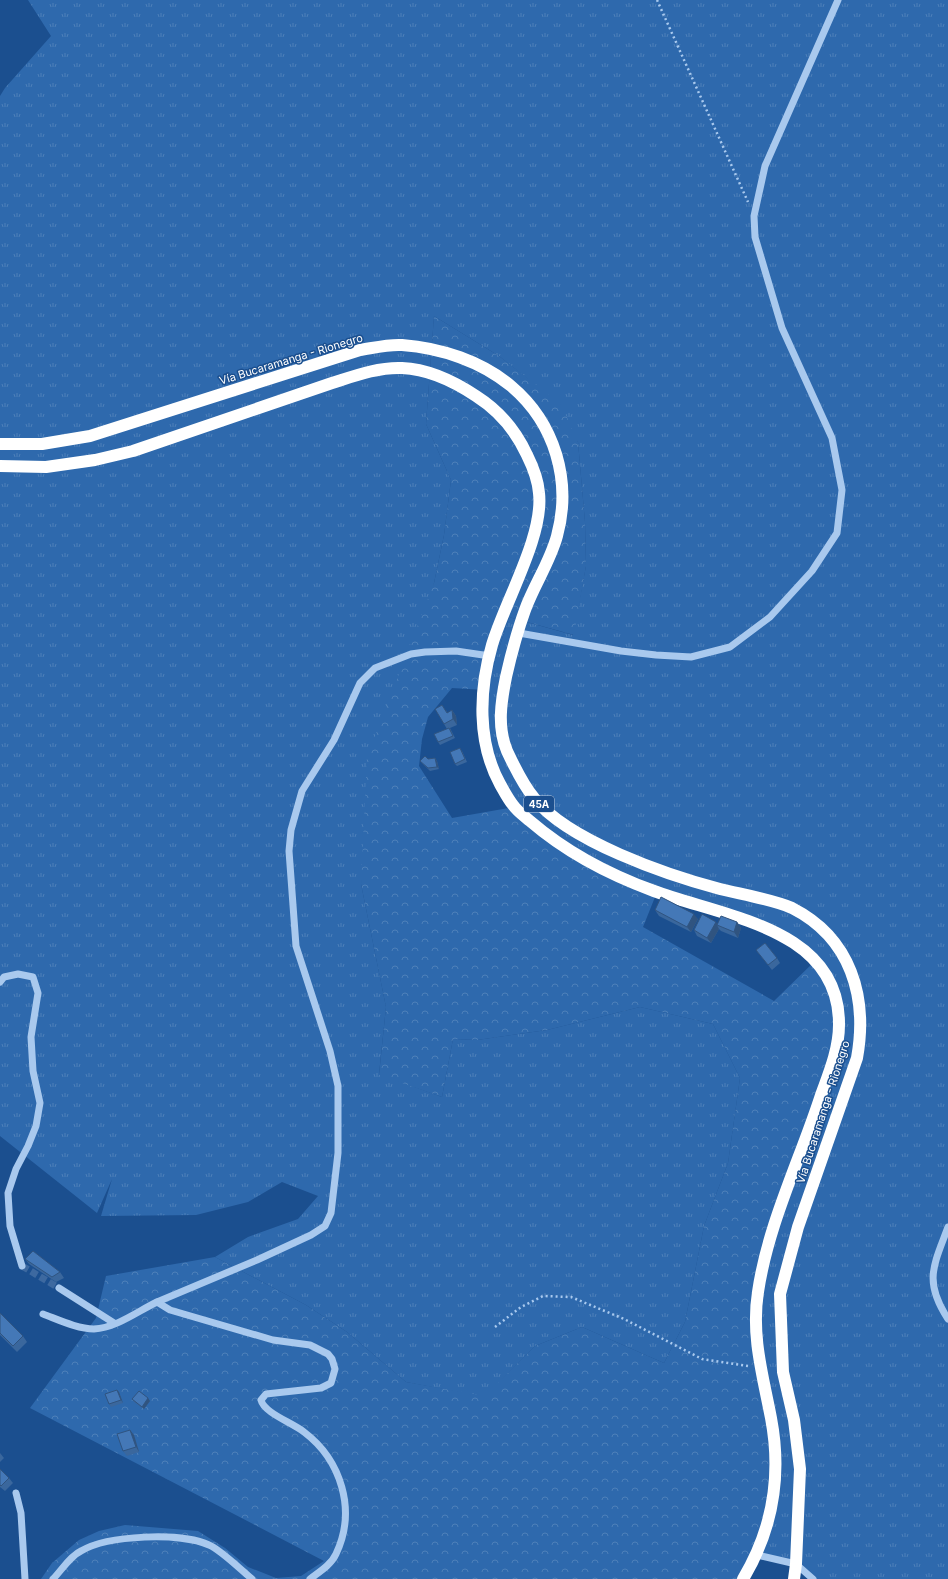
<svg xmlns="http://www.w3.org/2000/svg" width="948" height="1579" font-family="Inter,sans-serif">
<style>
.grass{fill:url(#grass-tufts)}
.forest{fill:url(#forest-crowns)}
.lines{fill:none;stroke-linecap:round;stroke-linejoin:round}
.minor-tunnel{stroke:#3d69a0;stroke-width:7;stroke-dasharray:7 3.5;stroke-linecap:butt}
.path{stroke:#a9c9ee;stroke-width:2.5;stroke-dasharray:2 3;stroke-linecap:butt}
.minor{stroke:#a9c9ee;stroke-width:7}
.highway{stroke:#fff;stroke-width:12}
.wall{fill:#3a679d}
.shaded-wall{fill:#305480}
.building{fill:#4478b7;stroke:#305480}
.labels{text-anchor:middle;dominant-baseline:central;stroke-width:3;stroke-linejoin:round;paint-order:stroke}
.shield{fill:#1b4f8f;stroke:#bbcadd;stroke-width:1}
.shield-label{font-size:10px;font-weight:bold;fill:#fff}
.street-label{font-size:11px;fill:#fff;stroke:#1b4f8f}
</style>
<defs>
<pattern id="grass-tufts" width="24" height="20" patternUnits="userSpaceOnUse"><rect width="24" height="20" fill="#2e69ad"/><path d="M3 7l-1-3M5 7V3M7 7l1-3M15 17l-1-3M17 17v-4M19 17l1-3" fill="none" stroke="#4d80b9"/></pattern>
<pattern id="forest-crowns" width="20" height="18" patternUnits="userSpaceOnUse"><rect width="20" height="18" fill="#2e69ad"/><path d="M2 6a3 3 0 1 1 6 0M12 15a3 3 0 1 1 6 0" fill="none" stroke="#4d80b9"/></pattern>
</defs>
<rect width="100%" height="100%" fill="#1b4f8f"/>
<path class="grass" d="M 28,0 L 948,0 L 948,1579 L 814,1579 L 796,1564 L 757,1555 L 757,1294 L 830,982 L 783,935 L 622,878 L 514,807 L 488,756 L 486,690 L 509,617 L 573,635 L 586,566 L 585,522 L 578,442 L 528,379 L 499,356 L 434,316 L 426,424 L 451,480 L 444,535 L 434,583 L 361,884 L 386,1007 L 379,1074 L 442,1097 L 453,1039 L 477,1040 L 547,1030 L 640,1007 L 713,1024 L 740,1078 L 728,1163 L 704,1226 L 685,1322 L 664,1363 L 582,1327 L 535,1346 L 485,1397 L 406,1382 L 347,1332 L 306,1305 L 215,1257 L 248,1237 L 298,1219 L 318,1196 L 282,1182 L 248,1202 L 196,1215 L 101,1216 L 112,1179 L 97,1213 L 0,1136 L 0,96 L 5,88 L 51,36 Z"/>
<path class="forest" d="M 434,316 L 499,356 L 561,404 L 578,442 L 585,522 L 586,566 L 574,635 L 509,617 L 486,690 L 452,688 L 428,717 L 422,739 L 419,766 L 452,818 L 514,807 L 549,837 L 657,892 L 643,927 L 774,1001 L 816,960 L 839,1023 L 757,1294 L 772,1421 L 774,1497 L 743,1579 L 41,1579 L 52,1563 L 79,1540 L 99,1531 L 125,1525 L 198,1531 L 225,1548 L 248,1567 L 276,1578 L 301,1576 L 324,1561 L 30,1408 L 96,1318 L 106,1276 L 215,1257 L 306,1305 L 347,1332 L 406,1382 L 485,1396 L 535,1346 L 582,1327 L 664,1363 L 685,1322 L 704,1226 L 728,1163 L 740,1078 L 713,1024 L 640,1007 L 547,1030 L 477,1040 L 453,1039 L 442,1097 L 379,1075 L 386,1007 L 361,884 L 367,757 L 434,583 L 444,535 L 451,480 L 426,424 Z"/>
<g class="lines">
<path class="minor-tunnel" d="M 22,1266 L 59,1288"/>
<g class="path">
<path d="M 657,0 L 748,202"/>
<path d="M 495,1327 L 521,1307 L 543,1296 L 571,1297 L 624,1319 L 702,1359 L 748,1366"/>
</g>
<g class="minor">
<path d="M 519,633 L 621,651 L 656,655 L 691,657 L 730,647 L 770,617 L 812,571 L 837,533 L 842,490 L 832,438 L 782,328 L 755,237 L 754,216 L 765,166 L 838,0"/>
<path d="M 0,982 L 4,977 L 18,974 L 33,977 L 38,993 L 31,1037 L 33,1071 L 40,1103 L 36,1126 L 28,1146 L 16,1169 L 8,1193 L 10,1226 L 22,1266"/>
<path d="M 948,1227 C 934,1265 923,1281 948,1319"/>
<path d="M 59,1288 L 114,1323"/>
<path d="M 157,1302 L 257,1260 L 311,1235 L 325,1226 L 331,1213 L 338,1153 L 338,1086 L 330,1051 L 296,946 L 289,851 L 291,830 L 302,791 L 334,740 L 360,683 L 375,668 L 411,654 L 425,652 L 456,651 L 490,656"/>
<path d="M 43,1314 C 59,1320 78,1329 94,1329 C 116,1328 138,1311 157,1302 L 170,1310 L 273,1340 L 310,1345 L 328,1354 L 332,1359 L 335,1369 L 331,1383 L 321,1388 L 266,1394 L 261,1400 C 264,1413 293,1423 304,1432 C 341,1460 357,1510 336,1554 C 331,1565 319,1572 310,1579"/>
<path d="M 16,1493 L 21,1513 L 25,1579"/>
<path d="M 757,1555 L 796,1564 L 813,1579"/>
<path d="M 53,1579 C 61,1571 70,1556 81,1551 C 108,1535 181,1532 209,1545 C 221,1550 241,1570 252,1579"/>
</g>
<g class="highway">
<path d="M 0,444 L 42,444 L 90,436 L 360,350 C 373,348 389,344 402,345 C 441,348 481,361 511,386 C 555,423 572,481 557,536 C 550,562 534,585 525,610 C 517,632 511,655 506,677 C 501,702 497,727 507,751 C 514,766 523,785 534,798 C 568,841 667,875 720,889 C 740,894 775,900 792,908 C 851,938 868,997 857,1058 L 798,1227 L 780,1294 L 783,1372 L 794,1420 L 800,1469 L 796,1564 L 794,1579"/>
<path d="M 0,466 L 46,467 L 95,460 L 133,451 L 332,383 C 354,376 378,367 402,368 C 428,369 455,382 476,396 C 498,410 516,431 527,455 C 533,467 538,480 539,493 C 544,536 505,601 492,645 C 479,690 477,742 500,784 C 504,791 508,799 513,805 C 517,811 524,816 530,821 C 566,852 610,875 654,891 C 724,917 840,928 839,1025 C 839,1049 829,1073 821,1095 C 800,1160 768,1224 758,1292 C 751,1336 763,1376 771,1418 C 782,1476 773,1529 743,1579"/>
</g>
</g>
<g class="wall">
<path d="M 446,710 L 447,713 L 452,710 L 456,716 L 457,725 L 450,728 L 455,738 L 440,745 L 438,742 L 447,729 L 444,724 Z"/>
<path d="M 462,751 L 467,762 L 457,766 L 455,764 Z"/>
<path d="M 435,758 L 437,761 L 439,769 L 430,771 L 420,761 Z"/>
<path d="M 655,910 L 698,919 L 691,932 L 659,916 Z"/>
<path d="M 737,922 L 741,928 L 738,938 L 721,931 L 719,929 L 711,943 L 697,936 L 694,930 L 717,924 Z"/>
<path d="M 756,950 L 777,958 L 780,963 L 772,970 Z"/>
<path d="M 25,1259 L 60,1272 L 64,1278 L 56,1282 L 29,1264 Z"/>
<path d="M 0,1313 L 23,1336 L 27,1342 L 17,1352 L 0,1335 Z"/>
<path d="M 117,1390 L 119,1392 L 123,1403 L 111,1407 L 109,1404 Z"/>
<path d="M 132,1399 L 150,1401 L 144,1409 L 134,1402 Z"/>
<path d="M 130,1430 L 134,1435 L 139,1452 L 127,1456 L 123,1451 Z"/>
<path d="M 0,1453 L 4,1458 L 0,1462 Z"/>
<path d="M 0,1469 L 9,1478 L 13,1483 L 5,1491 L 0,1487 Z"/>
</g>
<g class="shaded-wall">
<path d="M 452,710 L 456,716 L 457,725 L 453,719 Z"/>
<path d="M 435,758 L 437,761 L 439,769 L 437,767 Z"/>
<path d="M 694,914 L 698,919 L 691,932 L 687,927 Z"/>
<path d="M 716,922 L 719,926 L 717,925 L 719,929 L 711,943 L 707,938 Z"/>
<path d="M 737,922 L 741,928 L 738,938 L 734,932 Z"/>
<path d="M 117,1390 L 119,1392 L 123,1403 L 121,1400 Z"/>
<path d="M 148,1398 L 150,1401 L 144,1409 L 142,1407 Z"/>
<path d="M 130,1430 L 134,1435 L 139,1452 L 136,1447 Z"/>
</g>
<g class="building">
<path d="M 442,705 L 447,713 L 452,710 L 453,719 L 444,724 L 435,709 Z"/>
<path d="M 449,728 L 453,736 L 438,742 L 434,734 Z"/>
<path d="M 460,748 L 465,759 L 455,764 L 450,752 Z"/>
<path d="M 425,756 L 428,759 L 435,758 L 437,767 L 428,768 L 420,761 Z"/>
<path d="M 661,897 L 694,914 L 687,927 L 655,910 Z"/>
<path d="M 702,914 L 716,922 L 707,938 L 694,930 Z"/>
<path d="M 721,916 L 737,922 L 734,932 L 717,925 Z"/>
<path d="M 765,943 L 777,958 L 768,965 L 756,950 Z"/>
<path d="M 33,1251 L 60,1272 L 52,1277 L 25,1259 Z"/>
<path d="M 0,1313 L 23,1336 L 13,1346 L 0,1333 Z"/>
<path d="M 117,1390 L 121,1400 L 109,1404 L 105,1394 Z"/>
<path d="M 139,1391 L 148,1398 L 142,1407 L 132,1399 Z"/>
<path d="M 130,1430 L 136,1447 L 123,1451 L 117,1434 Z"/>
<path d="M 0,1469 L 9,1478 L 1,1486 L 0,1485 Z"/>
</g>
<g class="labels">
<rect class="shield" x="524" y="796" width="30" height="16" rx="3"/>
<g class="shield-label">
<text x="539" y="804">45A</text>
</g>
<g class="street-label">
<text transform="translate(291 359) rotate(-17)">Vía Bucaramanga - Rionegro</text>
<text transform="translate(823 1112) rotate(-72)">Vía Bucaramanga - Rionegro</text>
</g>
</g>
</svg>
